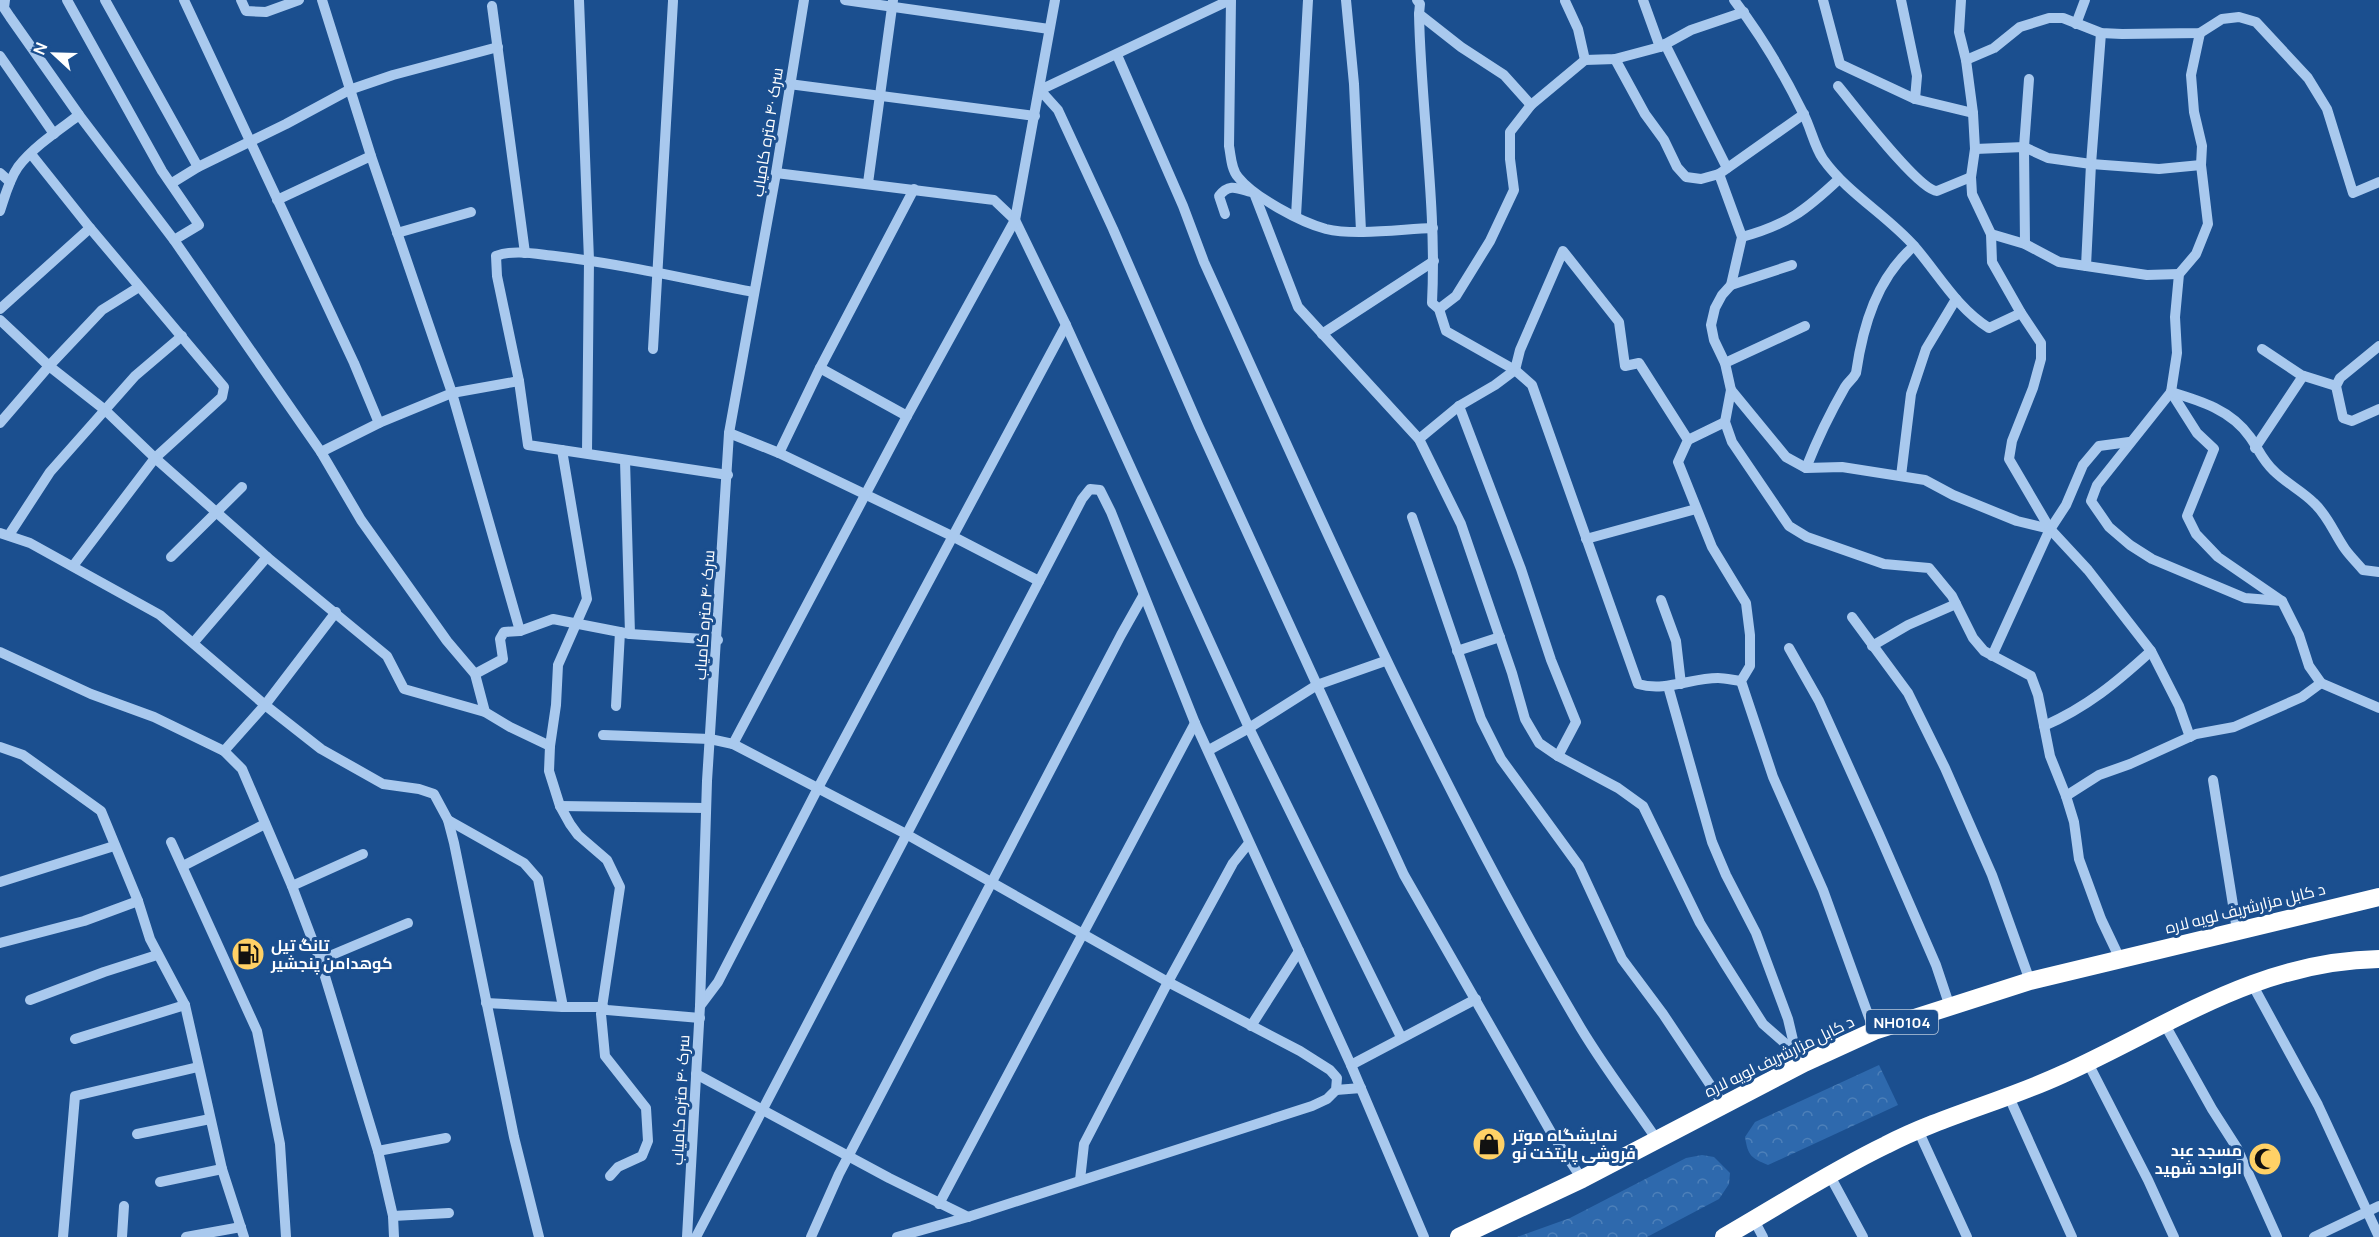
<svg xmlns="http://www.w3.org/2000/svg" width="2379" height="1237" font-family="Manrope,Cairo,sans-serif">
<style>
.forest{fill:url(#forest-crowns)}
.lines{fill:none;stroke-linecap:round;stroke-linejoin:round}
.minor{stroke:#a9c9ee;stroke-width:10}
.highway{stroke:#fff;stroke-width:18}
.labels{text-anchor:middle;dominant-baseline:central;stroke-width:6;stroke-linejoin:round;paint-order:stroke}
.shield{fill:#1b4f8f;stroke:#bbcadd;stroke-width:1.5}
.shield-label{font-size:15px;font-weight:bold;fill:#fff}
.street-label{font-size:16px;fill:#fff;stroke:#1b4f8f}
.poi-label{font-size:16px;font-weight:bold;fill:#fff;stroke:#1b4f8f;text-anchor:start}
</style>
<defs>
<pattern id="forest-crowns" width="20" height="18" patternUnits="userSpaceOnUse" patternTransform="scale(1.5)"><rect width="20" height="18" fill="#2e69ad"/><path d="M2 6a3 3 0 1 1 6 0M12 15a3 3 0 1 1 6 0" fill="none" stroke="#4d80b9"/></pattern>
</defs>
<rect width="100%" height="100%" fill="#1b4f8f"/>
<g class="forest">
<path d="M 1879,1065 L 1898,1105 L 1768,1165 C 1751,1158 1748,1156 1745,1137 L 1755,1122 Z"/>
<path d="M 1702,1155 L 1714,1157 L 1730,1173 L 1729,1184 L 1719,1199 L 1647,1237 L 1517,1237 L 1570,1218 L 1686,1158 Z"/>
</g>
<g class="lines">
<g class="minor">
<path d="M 5,0 L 4,8 L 10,17 L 79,115 L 174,240 L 321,452 L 361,520 L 447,641 L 475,674 L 485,712"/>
<path d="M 67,0 L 162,171 L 199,225 L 174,240"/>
<path d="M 105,0 L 198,167"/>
<path d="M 184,0 L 354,363 L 379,423"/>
<path d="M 241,0 L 246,11 L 266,12 L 299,0"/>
<path d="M 322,0 L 371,156 L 452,393 L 520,631"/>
<path d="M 579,0 L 589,260 L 587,452"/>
<path d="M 845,0 L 1049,29"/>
<path d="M 1231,0 L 1229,146 C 1231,156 1231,169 1238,177 C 1254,197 1300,222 1326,229 C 1355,236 1402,229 1433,228"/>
<path d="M 1346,0 L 1354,84 L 1361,231"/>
<path d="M 1417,0 L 1420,4 L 1419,14 L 1461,47 L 1504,75 L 1531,105"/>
<path d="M 1643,0 L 1660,47"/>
<path d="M 1734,0 C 1760,34 1784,74 1803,113 C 1811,128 1814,146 1823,159 C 1848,194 1887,215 1915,247 C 1939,275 1957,308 1989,328 L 2021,313"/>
<path d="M 1823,0 L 1840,64 L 1915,99 L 1973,113"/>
<path d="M 1901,0 L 1917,76 L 1915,99"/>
<path d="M 1961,0 L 1959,32 L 1966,60 L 1973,113 L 1975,149 L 1971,177 L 1972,194 L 1991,234 L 1992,262 L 2021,313 L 2041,343 L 2041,359 L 2033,388 L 2012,441 L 2009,459 L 2050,529 L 2088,570 L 2151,651 L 2179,706 L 2190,737"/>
<path d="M 1565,1 L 1578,29 L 1585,60"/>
<path d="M 492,6 L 525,253"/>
<path d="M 1419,14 C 1421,110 1437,207 1432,303 L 1439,309 L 1446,331 L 1515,370 L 1532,385 L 1638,684 C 1665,692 1691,678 1718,678 C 1725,678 1733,680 1741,681"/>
<path d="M 2076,24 L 2085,0"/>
<path d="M 2200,33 L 2191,75 L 2194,112 L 2202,146 L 2201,165 L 2208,224 L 2196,254 L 2179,274 L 2175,317 L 2177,353 L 2171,392 L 2097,485 L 2091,501 L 2109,527 L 2130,545 L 2152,559 L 2245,598 L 2282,601"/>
<path d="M 1665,44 L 1727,168"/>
<path d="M 1117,55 L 1183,206 L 1204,262 C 1320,518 1433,777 1576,1020 C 1600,1062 1630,1100 1657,1140"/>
<path d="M 0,56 L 54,134"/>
<path d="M 1615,59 L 1645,114 L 1664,140 L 1677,167 L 1686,177 L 1701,179 L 1719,174 L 1804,114"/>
<path d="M 1966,60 L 1994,48 L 2020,27 L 2049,18 L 2063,18 L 2101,33 L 2122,34 L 2200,33 L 2222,19 L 2239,17 L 2256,22 L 2308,78 L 2327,109 L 2353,193 L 2379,182"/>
<path d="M 789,84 L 1035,116"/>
<path d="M 1838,86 C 1854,105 1918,190 1937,191 L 1971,177"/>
<path d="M 1040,90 L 1058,110 L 1113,229 L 1199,427 L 1404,875 L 1552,1134 L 1582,1179"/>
<path d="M 1040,90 L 1230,0"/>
<path d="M 1975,149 L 2024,147 L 2048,158 L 2091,164 L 2159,169 L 2201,165"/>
<path d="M 31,154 L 90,228 L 224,387 L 222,397 L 155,458 L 73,566"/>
<path d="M 0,173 L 10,182"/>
<path d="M 776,173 L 994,200 L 1015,220 L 1066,325 L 1249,728 L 1401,1037"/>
<path d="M 1719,174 L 1742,237 L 1731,285 L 1722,295 L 1715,308 L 1711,325 L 1714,340 L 1725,363 L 1731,390 L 1725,422 L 1732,442 L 1789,526 L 1807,537 L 1884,564 L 1929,568 L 1952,596 L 1973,638 L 1984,651 L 2031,676 L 2038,695 L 2050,756 L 2066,796 L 2074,822 L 2079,859 L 2101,919 L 2120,959"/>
<path d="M 172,183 L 198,167 L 286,124 L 349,90 L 393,75 L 498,47"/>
<path d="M 868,183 L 893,0"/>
<path d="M 1254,193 L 1298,307 L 1419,439 L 1461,524 L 1512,673 L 1525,719 L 1539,743 L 1558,756 L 1618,788 L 1643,806 L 1700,923 L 1725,964 L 1763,1024 L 1796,1053"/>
<path d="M 277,200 L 371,156"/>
<path d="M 0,211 C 5,196 9,180 18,167 C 33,147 59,130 79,115"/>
<path d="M 1225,214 L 1219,196 C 1229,183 1237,188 1251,192"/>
<path d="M 1296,216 L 1308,0"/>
<path d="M 397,233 L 471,212"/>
<path d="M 1991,234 L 2025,244 L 2059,262 L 2147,275 L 2179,274"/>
<path d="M 1742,237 C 1787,225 1806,210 1839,179"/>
<path d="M 2025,244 L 2024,147 L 2029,79"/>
<path d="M 2086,266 L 2091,164 L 2101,33"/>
<path d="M 1731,285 L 1792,265"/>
<path d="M 0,309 L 90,228"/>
<path d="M 1439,309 L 1456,296 L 1490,241 L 1514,190 L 1510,159 L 1510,132 L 1531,105 L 1585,60 L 1615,59 L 1660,47 L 1691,30 L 1744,12"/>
<path d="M 0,320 L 49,366 L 105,410 L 155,458 L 267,557 L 387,656 L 404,689 L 485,712 L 510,727 L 550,746"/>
<path d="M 1322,334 L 1434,261"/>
<path d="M 2379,346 L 2340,378 L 2336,386 L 2343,418 L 2352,421 L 2379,409"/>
<path d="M 653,349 L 673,1"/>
<path d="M 2262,349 L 2301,375 L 2336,386"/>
<path d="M 1725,363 L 1805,326"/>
<path d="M 820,368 L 907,416"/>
<path d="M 1731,390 L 1786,457 L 1806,468 L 1842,467 L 1925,480 L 1953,495 L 2017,521 L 2050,529"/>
<path d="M 2171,392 L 2197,433 L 2214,449 L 2187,516 L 2196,534 L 2218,557 L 2282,601 L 2299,635 L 2309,666 L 2321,683 L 2379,708"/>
<path d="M 2171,392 C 2201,401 2231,410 2250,437 C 2258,448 2262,460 2274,471 C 2286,483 2302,491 2314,503 C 2328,516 2334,533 2345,549 C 2350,556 2357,563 2363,570 L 2379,572"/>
<path d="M 1459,406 L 1521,569 L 1551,660 L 1576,722 L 1558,756"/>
<path d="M 0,423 L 49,366 L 102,310 L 139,287"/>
<path d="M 729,433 L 779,453 L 952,536 L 1039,581"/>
<path d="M 1419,439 L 1459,406 L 1495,385 L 1515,370 L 1520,350 L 1563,251 L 1619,322 L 1625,366 L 1639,363 L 1688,440 L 1678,462 L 1712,547 L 1746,603 L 1750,635 L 1750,666 L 1741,681 L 1773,777 L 1823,890 L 1874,1031"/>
<path d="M 1688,440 L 1725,422"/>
<path d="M 2255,448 L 2303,376"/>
<path d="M 562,450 L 587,599 L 558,665 L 556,705 L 550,746 L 549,771 L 560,806 L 570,824 L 578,835 L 607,860 L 620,887 L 601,1014 L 605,1056 L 646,1108 L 648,1141 L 642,1156 L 618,1167 L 610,1176"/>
<path d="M 321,452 L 379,423 L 452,393 L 519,381"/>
<path d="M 779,453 L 820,368 L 914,189"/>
<path d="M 625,460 L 630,634"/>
<path d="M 1806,468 C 1817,440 1830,413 1845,387 C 1848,382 1853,379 1856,373 C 1863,325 1877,278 1914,246"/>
<path d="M 728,475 L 528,445 L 519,381 L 497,276 L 496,256 C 514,249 536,254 555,256 C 622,264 687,279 753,292"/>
<path d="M 1901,476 L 1911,394 L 1926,349 L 1956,299"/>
<path d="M 1412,517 L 1481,719 L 1501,759 L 1579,866 L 1622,959 L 1663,1014 L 1723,1104"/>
<path d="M 0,533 L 30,543 L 160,615 L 265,705 L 321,749 L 383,784 L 419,789 L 434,794 L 448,820 L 454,843 L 514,1137 L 539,1237"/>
<path d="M 9,535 L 50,472 L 135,376 L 182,336"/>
<path d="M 1586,539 L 1696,509"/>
<path d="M 171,557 L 242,487"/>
<path d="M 1661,600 L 1676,641 L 1681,684"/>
<path d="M 1852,617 L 1908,693 L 1945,768 L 1992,875 L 2030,981"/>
<path d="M 194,642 L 267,557"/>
<path d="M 1872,646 L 1908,625 L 1956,604"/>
<path d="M 1789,648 L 1819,701 L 1879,834 L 1936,965 L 1950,1007"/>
<path d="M 1457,651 L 1500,637"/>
<path d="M 0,652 L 91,694 L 154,717 L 224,751 L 242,769 L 292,886 L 320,960 L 378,1151 L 393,1216 L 394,1237"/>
<path d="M 1992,656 L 2049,531 L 2066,505 L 2083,465 L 2099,446 L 2129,442"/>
<path d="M 475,674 L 503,659 L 500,639 L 504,632 L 520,631 L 553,619 L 630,634 L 718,640"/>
<path d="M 1668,686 L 1712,842 L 1726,875 L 1756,933 L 1788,1019 L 1796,1053"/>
<path d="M 616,706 L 620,632"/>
<path d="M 2044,726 C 2087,707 2116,683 2151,651"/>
<path d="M 603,735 L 710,739 L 733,744 L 906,834 L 1168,982 L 1300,1051 L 1330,1070 L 1337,1078 L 1336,1090 L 1327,1099 L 1312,1106 L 968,1217 L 897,1237"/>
<path d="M 733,744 L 907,416 L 1015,220 L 1055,0"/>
<path d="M 0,747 L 23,755 L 101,811 L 138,901 L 150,939 L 185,1005 L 222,1169 L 244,1237"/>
<path d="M 1209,750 L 1249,728 L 1317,685 L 1385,661"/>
<path d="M 224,751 L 265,705 L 336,612"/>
<path d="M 2213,780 L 2237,930"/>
<path d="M 2066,796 L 2099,775 L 2130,764 L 2196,734 L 2234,727 L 2302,697 L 2321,683"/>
<path d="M 560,806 L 706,808"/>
<path d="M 448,820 L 524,863 L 538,879 L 563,1007"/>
<path d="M 171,842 L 257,1031 L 280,1144 L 286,1237"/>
<path d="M 183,866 L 265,824"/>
<path d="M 0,882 L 114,846"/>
<path d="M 292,886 L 363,854"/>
<path d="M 0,943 L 84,921 L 138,901"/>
<path d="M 320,960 L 408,923"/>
<path d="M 2251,982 L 2318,1105 L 2379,1237"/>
<path d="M 30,1000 L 104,972 L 157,955"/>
<path d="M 486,1003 L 563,1007 L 602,1007 L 607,1010 L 700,1018"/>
<path d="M 700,1006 L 718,982 L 818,788 L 1066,325"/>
<path d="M 2164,1023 L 2212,1109 L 2237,1148 L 2277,1237"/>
<path d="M 1251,1026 L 1299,951"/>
<path d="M 75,1039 L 185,1005"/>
<path d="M 2088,1063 L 2148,1180 L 2174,1237"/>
<path d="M 1351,1065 L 1476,999"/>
<path d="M 696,1074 L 889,1178 L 968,1217"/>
<path d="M 1336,1090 L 1361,1088"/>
<path d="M 2009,1097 L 2072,1237"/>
<path d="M 1918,1130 L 1967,1237"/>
<path d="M 137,1134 L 210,1119"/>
<path d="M 378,1151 L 446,1138"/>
<path d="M 1830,1176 L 1863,1237"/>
<path d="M 1080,1180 L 1084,1144 L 1168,982 L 1233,863 L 1249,843"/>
<path d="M 160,1182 L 222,1169"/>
<path d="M 939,1204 L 1195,723"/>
<path d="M 393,1216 L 449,1213"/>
<path d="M 1754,1220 L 1763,1237"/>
<path d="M 63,1237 L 75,1096 L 198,1067"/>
<path d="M 122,1237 L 124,1206"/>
<path d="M 186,1237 L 241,1227"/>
<path d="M 687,1237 L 700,1006 L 707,781 L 729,433 L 776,173 L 804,0"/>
<path d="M 696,1237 L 1082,499 L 1090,489 L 1100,490 L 1111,512 L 1195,723 L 1351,1065 L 1424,1237"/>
<path d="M 811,1237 L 839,1174 L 1121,635 L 1143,596"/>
<path d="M 2314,1237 L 2379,1206"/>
</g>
<g class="highway">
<path d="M 1459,1237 L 1582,1179 L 1804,1063 L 1874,1031 L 2030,981 L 2379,897"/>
<path d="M 1724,1237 C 1778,1206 1830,1172 1886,1145 C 1942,1116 2005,1101 2063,1074 C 2169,1026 2257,961 2379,959"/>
</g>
</g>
<defs>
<g id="fuel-disc" transform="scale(1.725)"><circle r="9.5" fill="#ffd166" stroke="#1b4f8f"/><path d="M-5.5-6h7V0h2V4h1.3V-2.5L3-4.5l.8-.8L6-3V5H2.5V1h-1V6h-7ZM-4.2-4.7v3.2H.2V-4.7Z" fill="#111"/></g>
<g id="shop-disc" transform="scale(1.725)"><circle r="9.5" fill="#ffd166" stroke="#1b4f8f"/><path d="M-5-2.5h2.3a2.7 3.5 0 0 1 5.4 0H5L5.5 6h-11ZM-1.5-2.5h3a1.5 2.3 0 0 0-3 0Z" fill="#111"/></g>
<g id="mosque-disc" transform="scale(1.725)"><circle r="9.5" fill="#ffd166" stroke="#1b4f8f"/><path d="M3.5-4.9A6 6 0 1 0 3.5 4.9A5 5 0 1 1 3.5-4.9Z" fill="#111"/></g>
</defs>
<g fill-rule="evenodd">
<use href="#fuel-disc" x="248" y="954"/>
<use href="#shop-disc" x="1489" y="1144"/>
<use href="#mosque-disc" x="2265" y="1159"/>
</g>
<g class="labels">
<rect class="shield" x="1866" y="1010" width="72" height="24" rx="4.5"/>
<g class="shield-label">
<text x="1902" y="1022">NH0104</text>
</g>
<g class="street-label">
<text transform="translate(767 132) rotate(-81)">سرک ۴۰ متره کامیاب</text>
<text transform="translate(704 615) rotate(-86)">سرک ۴۰ متره کامیاب</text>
<text transform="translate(2245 908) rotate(-14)">د کابل مزارشریف لویه لاره</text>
<text transform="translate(1779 1056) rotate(-26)">د کابل مزارشریف لویه لاره</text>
<text transform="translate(680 1100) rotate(-87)">سرک ۴۰ متره کامیاب</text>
</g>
<g class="poi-label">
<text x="271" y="945">تانگ تیل<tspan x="271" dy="18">کوهدامن پنجشیر</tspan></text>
<text x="1512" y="1135">نمایشگاه موتر<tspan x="1512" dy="18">فروشی پایتخت نو</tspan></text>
<text x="2242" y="1150" text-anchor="end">مسجد عبد<tspan x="2242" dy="18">الواحد شهید</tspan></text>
</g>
</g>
<g transform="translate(54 54) rotate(292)" stroke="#1b4f8f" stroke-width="4.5" paint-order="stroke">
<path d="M0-4.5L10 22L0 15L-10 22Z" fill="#ffffff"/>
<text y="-9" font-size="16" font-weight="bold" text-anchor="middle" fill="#ffffff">N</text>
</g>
</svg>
